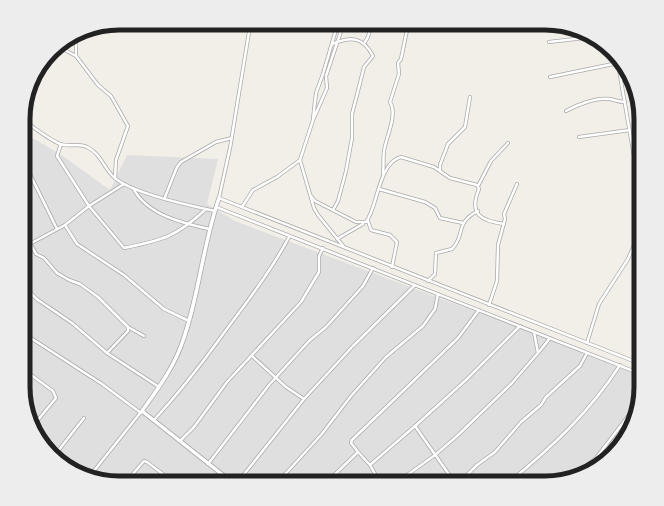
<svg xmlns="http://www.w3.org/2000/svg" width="664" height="506" viewBox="0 0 664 506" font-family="Mulish,sans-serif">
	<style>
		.residential { fill: #e0dfdf }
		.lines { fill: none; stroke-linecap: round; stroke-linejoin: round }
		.minor-casing { stroke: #a9a9a9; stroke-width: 4 }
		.tertiary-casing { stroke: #a9a9a9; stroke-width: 5 }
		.minor { stroke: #fff; stroke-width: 2.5 }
		.tertiary { stroke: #fff; stroke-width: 3.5 }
		.rim { fill: none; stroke: #222; stroke-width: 5 }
	</style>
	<rect width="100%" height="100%" fill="#f2efe9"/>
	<!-- residential -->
	<polygon class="residential" points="24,133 60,154 110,190 127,155 218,159 207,204 235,221 641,374 641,393 634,423 617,450 587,473 545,483 113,483 83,476 56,459 33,430 23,393"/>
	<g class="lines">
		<defs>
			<g id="minor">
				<polyline points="250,26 230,148 219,198 641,364"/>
				<polyline points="76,35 76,56 98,85 111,96 128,126 116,160 115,178"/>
				<polyline points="365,42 368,37 371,25"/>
				<polyline points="549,42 592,37"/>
				<path d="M332,44C352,36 363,37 373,56L364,67L359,87L352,114V138L346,171L338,201L333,210"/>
				<polyline points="57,46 76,56"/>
				<polyline points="617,58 635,162 641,185"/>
				<polyline points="620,73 627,71"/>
				<polyline points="550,77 618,63"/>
				<path d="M566,111C577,105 596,97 610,99C615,100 619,102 625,102"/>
				<polyline points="313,119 316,93 323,74 337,26"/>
				<path d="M24,121C35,128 48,139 60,144C68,147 79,143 87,147C102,154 104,170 116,179C134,193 191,206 215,211"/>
				<polyline points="579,137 630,130"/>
				<path d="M61,144L57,156L89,206L124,248C163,240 176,237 206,209"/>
				<polyline points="300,160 314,208 318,215 344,247"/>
				<polyline points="24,162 57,229"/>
				<polyline points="635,162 641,161"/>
				<polyline points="440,170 440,165 448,144 465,127 470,97"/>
				<path d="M383,173C384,166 383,158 384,151C386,137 398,115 390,102L399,74L398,63L401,59L408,25"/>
				<polyline points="478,186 491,161 508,143"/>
				<path d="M133,188C147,215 182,223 209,229"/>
				<polyline points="379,189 425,202 435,208 440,218 463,223"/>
				<path d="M311,196L315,201L356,222H366C378,207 378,163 401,157L434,167L450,178L477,185L479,189C468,215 482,221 504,224"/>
				<polyline points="165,197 177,167 181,162 216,142 232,138"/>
				<polyline points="216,207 641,374"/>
				<polyline points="242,207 253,190 277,177 300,160 313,120 327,88 326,76 343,25"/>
				<polyline points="368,221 371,230 390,235 397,242 392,267"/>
				<polyline points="65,225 77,244 124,275 164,309 189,321"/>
				<polyline points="24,232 36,254 44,258 57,273 69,280 80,284 98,297 128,327 128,331 107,353"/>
				<polyline points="337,239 363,224"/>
				<polyline points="24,247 65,225 89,206 124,184"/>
				<path d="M428,281L435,274L436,253L452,249C466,235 454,223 478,211"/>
				<polyline points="23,286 38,300 72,323 107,353 159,387"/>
				<polyline points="489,305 497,281 498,245 505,219 504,214 517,184"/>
				<polyline points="128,327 144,336"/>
				<polyline points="23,333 102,384 141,413"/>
				<polyline points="587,343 599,304 628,259 638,236 641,234"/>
				<polyline points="539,352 550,338"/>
				<polyline points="252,356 286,387 304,399"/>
				<polyline points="23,369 53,391 56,398 32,427"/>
				<path d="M154,420C178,394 200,366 221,337C245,304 270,273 289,237"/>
				<polyline points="415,426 466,380 520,326"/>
				<polyline points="180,441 194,427 227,382 301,302 319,272 319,256 323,248"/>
				<polyline points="50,451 70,468"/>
				<polyline points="358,452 370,465 415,426 455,483"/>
				<polyline points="54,456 84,418"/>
				<polyline points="208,464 269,385 309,341 326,327 363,286 373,268"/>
				<polyline points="370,465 380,483"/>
				<polyline points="89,477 141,412"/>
				<polyline points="572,477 596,458 639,402"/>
				<polyline points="125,483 144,461 147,462 168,478 168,483"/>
				<polyline points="237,483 304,399 353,346 415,285"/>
				<polyline points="277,483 321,435 351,396 386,357 423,326 435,309 438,294"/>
				<polyline points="326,483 358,452 351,443 352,440 458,338 479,310"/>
				<polyline points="396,483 435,455 456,437 512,383 538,353 534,332"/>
				<polyline points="459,483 477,465 495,452 521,422 541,405 546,397 580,366 587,353"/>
				<path d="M508,483C551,448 590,412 620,365"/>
			</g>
			<path id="tertiary" d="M219,198C202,247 199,298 181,346C172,370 157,390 142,411L233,483"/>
		</defs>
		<!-- minor casing -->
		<use href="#minor" class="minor-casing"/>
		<!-- tertiary casing -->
		<use href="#tertiary" class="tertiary-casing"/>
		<!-- minor -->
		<use href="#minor" class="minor"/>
		<!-- tertiary -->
		<use href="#tertiary" class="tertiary"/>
	</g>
	<!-- crop -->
	<path d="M0 0H664V506H0ZM119 30H545A89 89 0 0 1 634 119V387A89 89 0 0 1 545 476H119A89 89 0 0 1 30 387V119A89 89 0 0 1 119 30Z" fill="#ededed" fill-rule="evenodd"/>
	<path class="rim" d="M119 30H545A89 89 0 0 1 634 119V387A89 89 0 0 1 545 476H119A89 89 0 0 1 30 387V119A89 89 0 0 1 119 30Z"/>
</svg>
